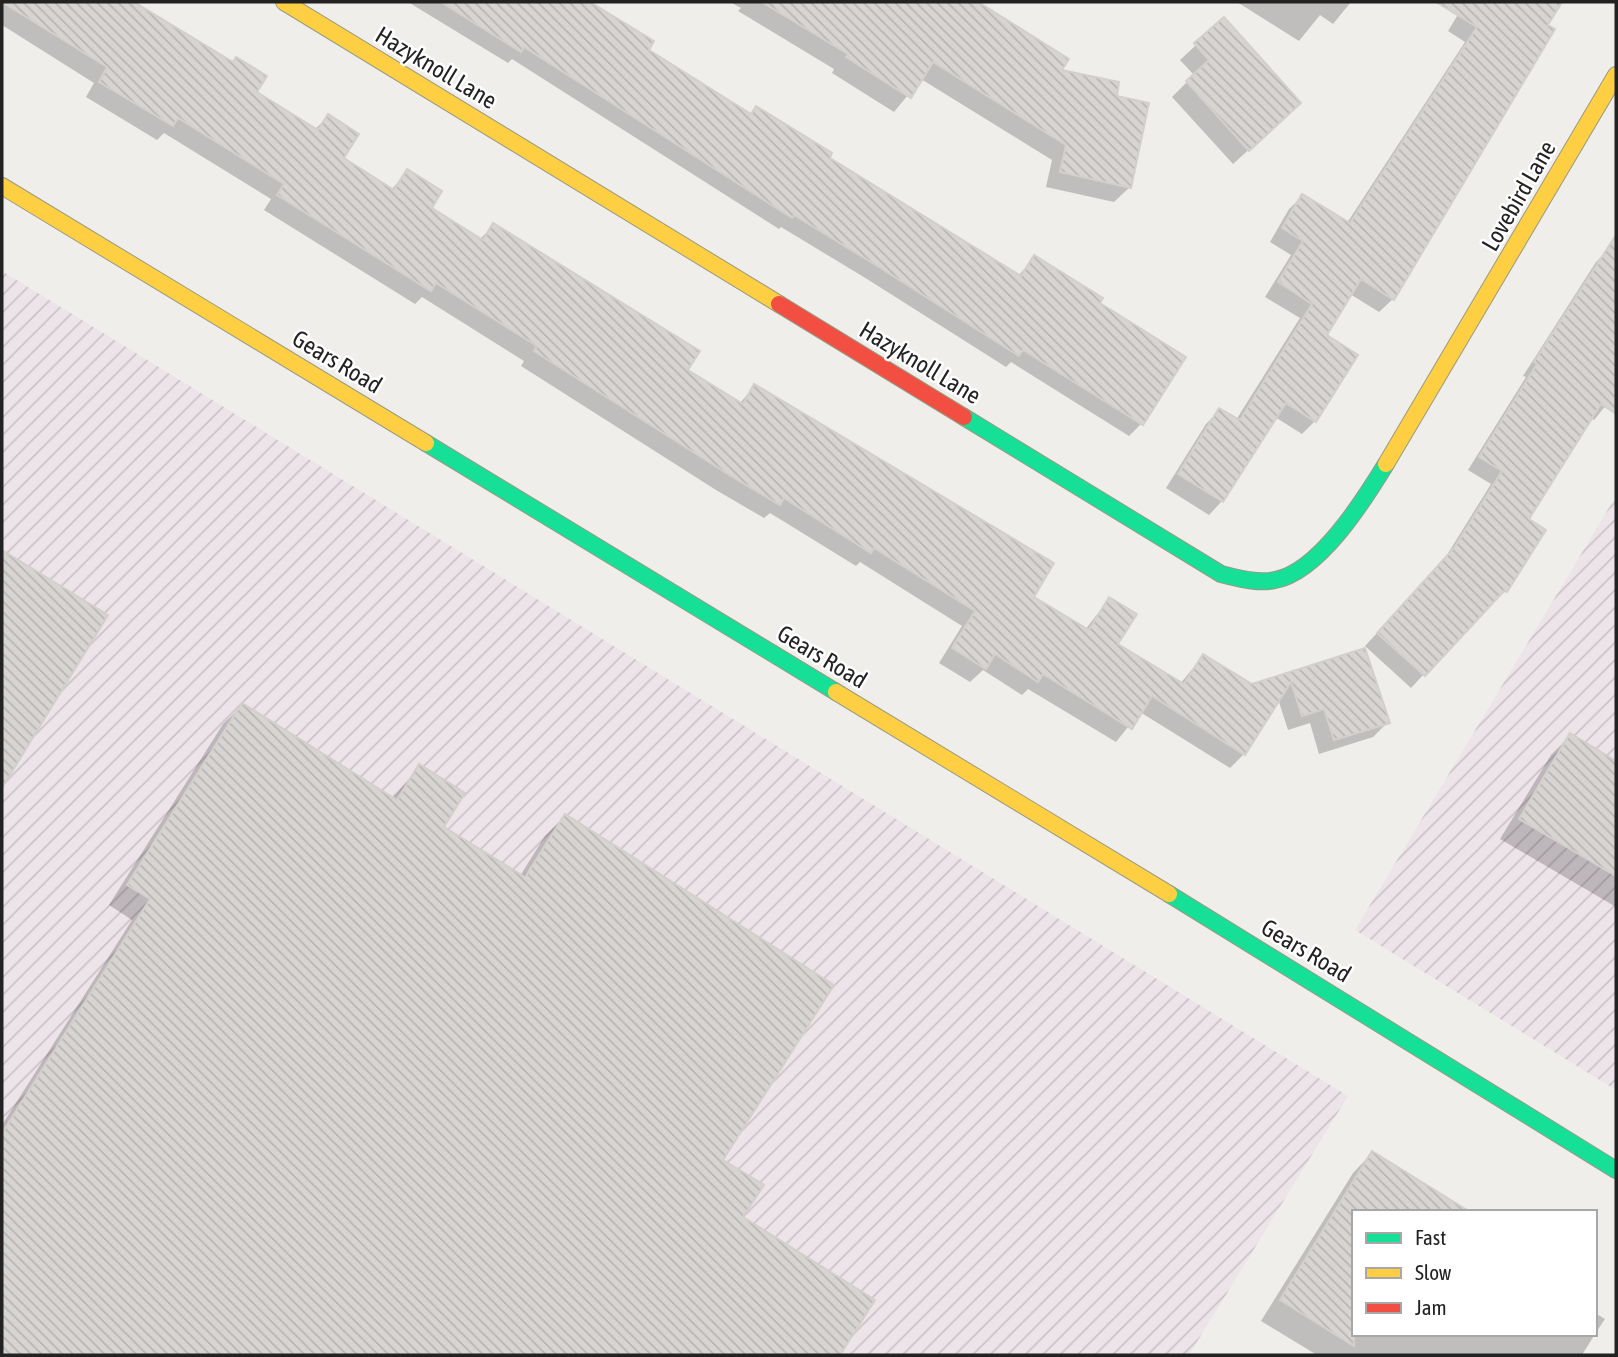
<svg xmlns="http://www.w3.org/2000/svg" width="1618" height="1357" viewBox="0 0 1618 1357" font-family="'Asap Condensed',sans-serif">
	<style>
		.industrial { fill: url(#industrial-furrows) }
		.shadow { fill: #0003 }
		.building { fill: url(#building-back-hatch); stroke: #d3d0cc; stroke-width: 2 }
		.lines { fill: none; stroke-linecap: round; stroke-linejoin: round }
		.fast-casing { stroke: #999a82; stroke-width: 18 }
		.slow-casing { stroke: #999a82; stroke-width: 18 }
		.jam-casing { stroke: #999a82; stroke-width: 18 }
		.fast { stroke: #16e098; stroke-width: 16 }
		.slow { stroke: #ffcf43; stroke-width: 16 }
		.jam { stroke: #f24e42; stroke-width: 16 }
		.labels { text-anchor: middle; stroke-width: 5; stroke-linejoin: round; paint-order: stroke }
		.street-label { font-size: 24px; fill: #222; stroke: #fff }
	</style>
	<defs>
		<pattern id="industrial-furrows" width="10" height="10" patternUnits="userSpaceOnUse" patternTransform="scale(1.75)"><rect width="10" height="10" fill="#ede4e9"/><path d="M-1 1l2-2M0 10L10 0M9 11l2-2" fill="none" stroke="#cbc3c8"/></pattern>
		<pattern id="building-back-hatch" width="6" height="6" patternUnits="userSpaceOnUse" patternTransform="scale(1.75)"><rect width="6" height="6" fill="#d7d4d2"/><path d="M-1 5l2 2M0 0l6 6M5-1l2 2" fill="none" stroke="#b8b6b4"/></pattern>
	</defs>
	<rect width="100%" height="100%" fill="#f0eeeb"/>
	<!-- industrial -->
	<g class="industrial">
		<polygon points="2,271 1348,1096 1189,1355 2,1355"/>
		<polygon points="1616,496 1616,1090 1355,930"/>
	</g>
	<!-- shadow -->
	<g class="shadow">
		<polygon points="2,2 128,2 232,64 254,93 314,130 328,117 341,159 391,190 407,172 429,209 479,240 494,225 686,371 739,404 755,386 1031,597 1085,630 1109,599 1116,644 1180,684 1203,656 1251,686 1364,650 1388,722 1373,737 1319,754 1310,723 1288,730 1278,699 1244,754 1230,768 1140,712 1116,742 1028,689 1022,695 983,670 970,682 939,663 962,626 860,562 856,566 770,513 764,518 716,490 521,366 524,361 422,297 415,304 264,210 271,199 164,133 157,140 86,97 94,83 2,25"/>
		<polygon points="408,2 587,2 651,42 646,50 750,115 757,108 827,158 1018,276 1034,258 1097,303 1183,357 1141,424 1129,436 1011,362 1006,367 867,279 781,227 779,229 512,59 508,63"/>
		<polygon points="730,2 975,2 1067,59 1060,71 1115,98 1130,187 1114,202 1046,187 1052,160 921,79 894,112 832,73 834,69 738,11 741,8"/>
		<polygon points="1237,2 1351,2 1333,24 1320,15 1299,41"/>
		<polygon points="1462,2 1560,2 1393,299 1379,312 1350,294 1325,336 1315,421 1302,434 1275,417 1222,501 1209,515 1166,488 1206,424 1220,410 1236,420 1300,318 1265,297 1291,255 1270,242 1289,209 1303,196 1347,223 1465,42 1448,31 1465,3"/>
		<polygon points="1223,20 1284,118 1233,164 1172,97 1194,75 1180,60"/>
		<polygon points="1609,249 1616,254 1616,393 1594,420 1590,418 1527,520 1505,591 1490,603 1411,688 1365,646 1442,563 1491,484 1468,470 1526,377 1523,376 1596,262"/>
		<polygon points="2,552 105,615 2,785"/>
		<polygon points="243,705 392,799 420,766 442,827 520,876 545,836 565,816 721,1160 741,1217 873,1301 838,1355 2,1355 2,1125 132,920 109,905 223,724"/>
		<polygon points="1570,736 1616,763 1616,907 1500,839 1551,755"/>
		<polygon points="1372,1153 1354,1212 1354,1334 1595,1334 1582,1355 1317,1355 1261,1321 1353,1173"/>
		<polygon points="1595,1313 1605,1319 1595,1334"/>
	</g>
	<!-- building -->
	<g class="building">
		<polygon points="2,2 134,2 233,62 236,57 267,76 257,92 318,130 328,114 359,134 344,158 394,190 407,169 442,191 432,208 483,240 493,223 700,351 688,370 743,404 754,384 1054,563 1034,597 1089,630 1109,597 1137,614 1118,644 1184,684 1203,654 1252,684 1365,648 1390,723 1334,740 1324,709 1302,716 1291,682 1245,755 1152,696 1132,729 1043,674 1038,682 995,654 986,669 952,648 975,611 874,548 871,553 784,498 780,505 731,476 534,351 537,346 436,283 431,291 277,195 284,184 178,118 173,126 99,82 107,67"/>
		<polygon points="441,2 590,2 654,41 649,50 751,114 756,106 832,153 830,158 1021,276 1034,255 1103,298 1100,303 1186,357 1143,425 1023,350 1019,356 879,267 794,215 792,218 524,47 521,52"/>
		<polygon points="762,2 978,2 1069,59 1062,70 1119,82 1117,96 1149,103 1131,188 1060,172 1066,145 933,62 911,98 846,57 848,54"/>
		<polygon points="1436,2 1562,2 1548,25 1555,29 1394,300 1361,279 1327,335 1358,355 1316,422 1286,403 1223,502 1178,474 1219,408 1240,420 1312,304 1278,282 1303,241 1282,228 1302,194 1350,223 1477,27"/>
		<polygon points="1224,17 1301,103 1249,151 1186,81 1209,60 1194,43"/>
		<polygon points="1616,235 1616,414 1601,404 1529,519 1546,530 1507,592 1504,591 1425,676 1377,633 1454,548 1502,471 1479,457 1537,364 1534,362"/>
		<polygon points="2,550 108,615 2,788"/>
		<polygon points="242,703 397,800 419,764 465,793 444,827 525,877 565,814 834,985 723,1160 764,1185 743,1217 875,1300 840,1355 2,1355 2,1133 150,899 127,885"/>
		<polygon points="1570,733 1616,761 1616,876 1519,819"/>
		<polygon points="1372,1151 1470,1212 1354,1212 1354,1346 1280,1300"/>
	</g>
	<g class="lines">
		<defs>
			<g id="fast">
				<path d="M964,417L1221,574C1238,578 1257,584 1275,580C1319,572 1364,500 1386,464"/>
				<polyline points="426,443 836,692"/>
				<polyline points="1169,894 1616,1170"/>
			</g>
			<g id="slow">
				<polyline points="284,2 779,304"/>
				<polyline points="2,186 426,443"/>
				<polyline points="1386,464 1616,75"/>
				<polyline points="836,692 1169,894"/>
			</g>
			<polyline id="jam" points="779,304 964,417"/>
		</defs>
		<!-- fast casing -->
		<use href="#fast" class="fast-casing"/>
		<!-- slow casing -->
		<use href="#slow" class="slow-casing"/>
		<!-- jam casing -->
		<use href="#jam" class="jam-casing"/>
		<!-- fast -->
		<use href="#fast" class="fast"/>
		<!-- slow -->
		<use href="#slow" class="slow"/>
		<!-- jam -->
		<use href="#jam" class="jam"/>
	</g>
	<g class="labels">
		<!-- street labels -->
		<g class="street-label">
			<text transform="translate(436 68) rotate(31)" y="8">Hazyknoll Lane</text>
			<text transform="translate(1519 196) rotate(-60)" y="8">Lovebird Lane</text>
			<text transform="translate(337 362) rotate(31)" y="8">Gears Road</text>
			<text transform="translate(920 363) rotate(31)" y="8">Hazyknoll Lane</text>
			<text transform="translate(822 657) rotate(31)" y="8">Gears Road</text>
			<text transform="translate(1306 951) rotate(31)" y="8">Gears Road</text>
		</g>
	</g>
	<!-- border -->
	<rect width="1618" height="1357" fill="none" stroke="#222222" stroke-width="7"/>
	<!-- legend -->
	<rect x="1352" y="1210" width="245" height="126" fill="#ffffff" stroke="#a7a7a7" stroke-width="2"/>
	<rect x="1366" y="1233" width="35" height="10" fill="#16e098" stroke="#a7a7a7" stroke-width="2"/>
	<text x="1415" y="1245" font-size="21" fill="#222222">Fast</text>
	<rect x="1366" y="1268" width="35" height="10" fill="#ffcf43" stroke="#a7a7a7" stroke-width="2"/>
	<text x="1415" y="1280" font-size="21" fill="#222222">Slow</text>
	<rect x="1366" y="1303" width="35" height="10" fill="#f24e42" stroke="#a7a7a7" stroke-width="2"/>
	<text x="1415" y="1315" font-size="21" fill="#222222">Jam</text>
</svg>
